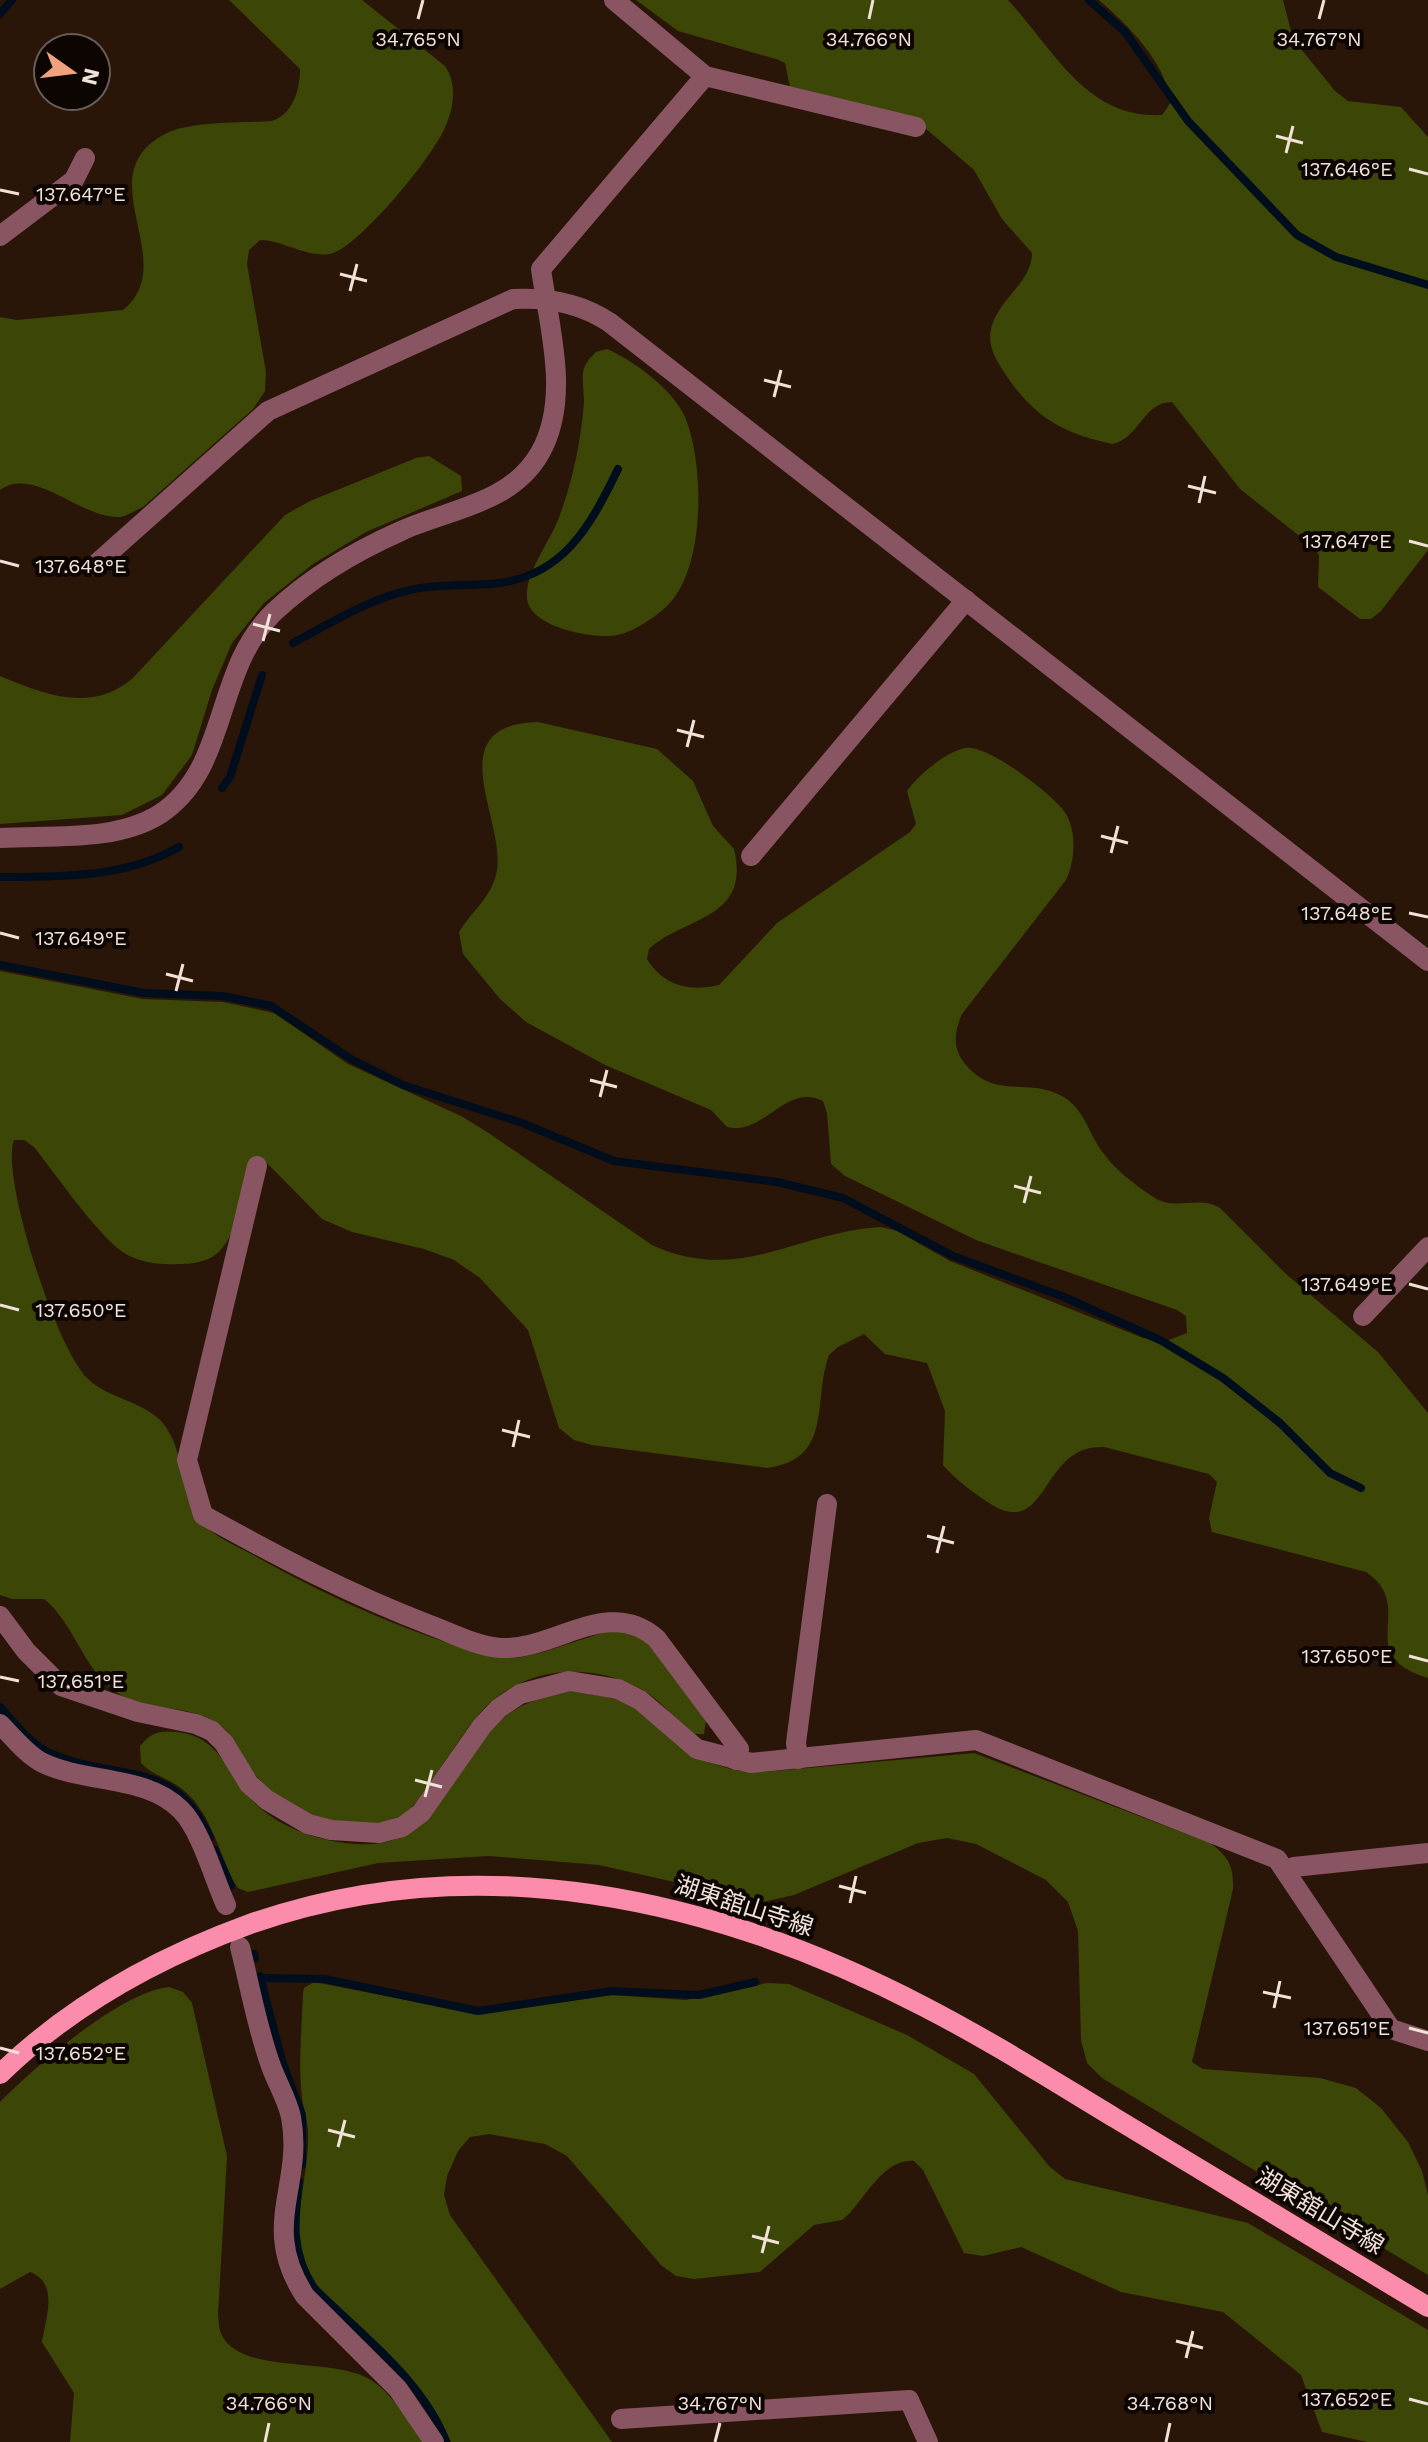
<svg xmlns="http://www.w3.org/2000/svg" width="1428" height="2442" viewBox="0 0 1428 2442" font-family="'Work Sans','Noto Sans JP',sans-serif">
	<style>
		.forest { fill: #3c4607 }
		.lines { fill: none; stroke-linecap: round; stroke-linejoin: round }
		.stream { stroke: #000d1c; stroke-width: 8 }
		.minor { stroke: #8a5563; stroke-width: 20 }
		.major { stroke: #fb8cab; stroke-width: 20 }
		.ticks { fill: none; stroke: #f0e2d8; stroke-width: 3 }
		.labels { text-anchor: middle; stroke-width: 8; stroke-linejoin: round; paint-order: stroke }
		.street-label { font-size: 24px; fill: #f0e2d8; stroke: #0c0502 }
		.ticks-label { font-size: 20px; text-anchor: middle; fill: #f0e2d8; stroke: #0c0502; stroke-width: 8; stroke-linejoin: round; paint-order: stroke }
	</style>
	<rect width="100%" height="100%" fill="#2a1608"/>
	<!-- forest -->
	<g class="forest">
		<path d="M229,0H362L445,66C457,84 454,106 446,125C435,155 361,244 333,253C311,260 283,240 260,240L249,250L247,264L266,372L265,391L253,409L143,507C136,510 127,516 120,517C81,519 34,465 0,490V317L17,320L123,310C183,262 84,174 167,133C191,121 244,123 272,121C293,114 300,90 300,69Z"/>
		<path d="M636,0H1008C1053,48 1086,119 1162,115L1171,102C1165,62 1129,26 1099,0H1283L1293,39L1335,91L1348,101L1401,107L1428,137V550L1381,611L1371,619H1360L1318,587L1319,555L1312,546L1240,489L1172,402C1143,402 1139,439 1112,444C1060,433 1032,415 1004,372C993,355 985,340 994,320C1004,296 1032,280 1032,253L1002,219L974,170L917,121L790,87L785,63L779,60L678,31Z"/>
		<path d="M607,349C633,360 672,389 684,415C705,461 706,569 667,606C653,619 628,636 609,636C586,637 529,626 527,598C525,573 549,543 558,520C572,484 581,442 584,402C584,392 582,382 583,372C585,363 590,358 596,352Z"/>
		<path d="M429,456L461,476L462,491L366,532L313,564L264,603L232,643L212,690L192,755L162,795L122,815L0,824V676C46,695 90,713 132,679L285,515L310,501L416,458Z"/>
		<path d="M538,722L657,749L693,781L713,826L734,849C751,920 685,916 649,949L647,959C664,986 689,992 719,985L777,923L910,832L916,824L907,791C918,775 947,751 966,748C987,744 1056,796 1066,814C1077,833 1075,861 1066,880L962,1014C954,1032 952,1049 966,1065C996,1100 1028,1077 1062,1096C1086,1110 1088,1134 1104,1154C1116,1171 1138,1187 1155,1198C1176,1211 1198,1195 1220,1208L1286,1274L1378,1352L1428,1413V1678C1350,1654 1419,1608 1366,1572L1212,1532L1209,1518L1217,1482L1209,1474L1104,1447C1038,1444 1050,1545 986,1501C970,1490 956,1480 943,1465L945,1411L927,1363L885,1354L864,1334L838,1347L829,1355C812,1402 834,1459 767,1468L592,1445L574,1440L559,1428L528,1330L480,1278L454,1260L424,1249L352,1232L322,1219L262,1158L251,1160C244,1187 240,1225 223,1247C213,1261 195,1264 179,1264C160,1265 142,1263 126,1254C99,1238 55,1173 34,1147L24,1140H14C0,1175 56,1349 88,1379C109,1399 143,1401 162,1422C189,1453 176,1504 211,1531C227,1543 247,1551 264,1561C336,1601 414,1635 494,1657L518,1658L540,1653L608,1631L637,1635L649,1645L706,1721L704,1734H692C675,1721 662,1701 643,1690C595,1664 538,1665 494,1699C474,1716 460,1740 445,1761C432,1780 420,1805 399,1817C382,1826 353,1824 333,1821C298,1815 264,1791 245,1761C236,1747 232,1732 217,1723C187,1703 143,1713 113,1690C83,1667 73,1622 44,1599H12L0,1595V971L143,999L223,1002L274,1013L348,1064L463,1117L490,1134L652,1245C739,1285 796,1232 881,1227L897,1231L950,1261L1143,1338L1169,1340L1187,1333L1186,1316L1177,1310L976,1240L845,1176L831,1164L827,1113L823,1101C786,1082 764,1136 727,1127L711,1110L605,1065L526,1022L500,999L463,954L459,932C472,911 493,896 497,870C505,818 438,725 538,722Z"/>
		<path d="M569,1691L614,1698L635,1708L693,1758L734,1770L763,1772L974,1753L1210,1843C1228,1856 1234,1866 1233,1889L1192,2062L1203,2069L1320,2078L1356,2088L1381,2108L1408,2142L1422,2171L1428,2195V2275L1102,2078L1087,2063L1081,2040L1078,1931L1068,1902L1046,1880L976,1844L947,1838L918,1843L794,1895L763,1902L599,1865L488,1856L378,1863L248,1892L238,1888L232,1879C218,1848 208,1806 178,1786C165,1777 152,1775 141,1763L140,1746C151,1733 159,1730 176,1732C223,1736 226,1777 258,1806C276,1823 304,1835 328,1840C447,1866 438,1768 507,1715C525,1701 547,1697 569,1691Z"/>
		<path d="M314,1982L478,2014L612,1995L686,2000L767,1983L789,1984L907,2035L974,2074L1049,2166L1065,2179L1248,2223L1428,2330V2442H1367L1322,2432L1301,2375L1223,2312L1121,2292L1021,2247L983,2256L964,2253L923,2170L914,2161C886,2158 867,2194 850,2213L842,2220L814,2225L760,2272L694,2279L676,2276L661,2265L567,2156L545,2144L489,2134L470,2137L458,2151L447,2176L444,2195L450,2215L612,2442H451C425,2376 360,2339 317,2286C281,2241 310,2184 308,2133C308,2120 303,2109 302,2097C298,2063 302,2027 303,1993L304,1988Z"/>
		<path d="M169,1987L183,1992L192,2003L227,2156L218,2315C219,2323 219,2333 224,2339C248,2374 334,2357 371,2380C394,2395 407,2420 422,2442H70L74,2393L42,2342C45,2320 60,2283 30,2272L0,2289V2102C36,2066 120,1992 169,1987Z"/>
	</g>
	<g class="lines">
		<!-- stream -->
		<g class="stream">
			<polyline points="1089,0 1125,32 1188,121 1297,235 1336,257 1428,285"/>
			<polyline points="0,14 12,0"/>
			<path d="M293,643C331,623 369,599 410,590C436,584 464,586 490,584C562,579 590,527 618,469"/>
			<polyline points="222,788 230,777 262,675"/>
			<path d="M0,877C61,877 125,878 179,847"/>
			<polyline points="0,965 144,993 223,996 271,1006 351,1059 403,1085 522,1123 614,1161 777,1182 843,1198 953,1256 1064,1297 1162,1341 1223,1378 1280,1423 1330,1473 1361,1488"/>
			<path d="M0,1707C15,1723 30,1744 50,1753C117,1783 174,1756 210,1838"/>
			<polyline points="215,1850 231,1886"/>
			<polyline points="254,1954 255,1958"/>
			<polyline points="260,1976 282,2061 302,2115 302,2165"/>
			<polyline points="260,1978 325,1979 478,2011 611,1991 699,1995 755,1982"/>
			<path d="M299,2182C294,2222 291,2253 314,2288C360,2334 423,2380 446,2442"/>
		</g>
		<!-- minor -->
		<g class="minor">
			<polyline points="614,0 705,76 916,127"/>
			<polyline points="0,236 74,180 85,158"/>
			<path d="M94,566L268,411L513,299C548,297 580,303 609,322L1428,961"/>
			<path d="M0,838C51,835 116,842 160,814C230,768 213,670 274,612C310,578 356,551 401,531C449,509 511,504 540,453C571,398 549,327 541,269L705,76"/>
			<polyline points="751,856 966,600"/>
			<path d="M257,1166L187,1460L203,1515C281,1558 347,1593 430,1625C452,1633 476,1646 500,1648C555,1651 607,1596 656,1638L739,1749L736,1760"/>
			<polyline points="1363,1316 1428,1247"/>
			<polyline points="0,1616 26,1651 61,1686 138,1712 196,1724 212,1731 224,1743 249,1784 267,1800 308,1824 331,1830 379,1833 402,1827 421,1813 482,1726 499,1708 520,1694 569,1681 618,1689 640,1700 697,1749 751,1763 976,1740 1277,1859 1391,2029 1428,2041"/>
			<path d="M0,1724C13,1737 25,1753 41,1762C84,1784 146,1774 181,1810C201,1830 214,1879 226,1905"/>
			<polyline points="798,1759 796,1743 827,1504"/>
			<polyline points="1286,1872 1294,1867 1428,1853"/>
			<path d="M240,1947C250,1986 257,2028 271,2066C277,2083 287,2099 291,2117C304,2186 259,2226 305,2296L398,2389L434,2442"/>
			<polyline points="621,2419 909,2400 928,2442"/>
		</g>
		<!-- major -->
		<path class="major" d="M0,2074C70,2006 159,1957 250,1924C477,1844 715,1898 923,2006C989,2040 1052,2080 1115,2118C1219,2181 1324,2244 1428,2307"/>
	</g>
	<!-- ticks -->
	<path class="ticks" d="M418,19L423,0M869,19L873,0M1319,19L1324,0M1276,136L1303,143M1286,153L1293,126M1409,169L1428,174M0,190L19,194M340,274L367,281M350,291L357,264M764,380L791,387M774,397L781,370M1188,486L1216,493M1199,503L1205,476M1409,541L1428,546M0,561L19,566M253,624L280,631M263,641L270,614M677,730L704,737M687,747L694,720M1101,836L1128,843M1111,853L1118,826M1409,913L1428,917M0,933L19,938M166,974L193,981M176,991L183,964M590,1080L617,1087M600,1097L607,1070M1014,1186L1041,1193M1024,1203L1031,1176M1409,1284L1428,1289M0,1305L19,1310M502,1430L530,1437M513,1447L519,1420M927,1536L954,1543M937,1553L944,1526M1409,1656L1428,1661M0,1677L19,1681M415,1780L442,1787M425,1797L432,1770M839,1886L866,1893M850,1903L856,1876M1263,1992L1291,1998M1274,2008L1280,1981M1409,2028L1428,2033M0,2048L19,2053M328,2130L355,2137M338,2147L345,2120M752,2236L779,2243M762,2253L769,2226M1176,2341L1203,2348M1186,2358L1193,2331M1409,2399L1428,2404M265,2442L269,2423M715,2442L720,2423M1166,2442L1170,2423"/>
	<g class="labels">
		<!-- street labels -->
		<g class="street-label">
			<text transform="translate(744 1906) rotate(18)" y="8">湖東舘山寺線</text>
			<text transform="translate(1320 2211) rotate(31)" y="8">湖東舘山寺線</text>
		</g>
	</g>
	<g class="ticks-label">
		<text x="418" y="46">34.765°N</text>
		<text x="869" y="46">34.766°N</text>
		<text x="1319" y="46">34.767°N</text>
		<text x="1347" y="176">137.646°E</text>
		<text x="81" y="201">137.647°E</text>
		<text x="1347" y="548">137.647°E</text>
		<text x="81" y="573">137.648°E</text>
		<text x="1347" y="920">137.648°E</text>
		<text x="81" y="945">137.649°E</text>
		<text x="1347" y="1291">137.649°E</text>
		<text x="81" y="1317">137.650°E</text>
		<text x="1347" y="1663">137.650°E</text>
		<text x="81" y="1688">137.651°E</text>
		<text x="1347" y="2035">137.651°E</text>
		<text x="81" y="2060">137.652°E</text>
		<text x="1347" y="2406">137.652°E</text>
		<text x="269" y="2410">34.766°N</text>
		<text x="720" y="2410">34.767°N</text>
		<text x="1170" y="2410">34.768°N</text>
	</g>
	<!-- north arrow -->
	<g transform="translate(72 72) rotate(104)"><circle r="38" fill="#0c0502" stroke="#675d58" stroke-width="2"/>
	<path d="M0-6L14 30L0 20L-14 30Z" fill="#f1a17d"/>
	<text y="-12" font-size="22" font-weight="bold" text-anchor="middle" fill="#f0e2d8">N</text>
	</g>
</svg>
